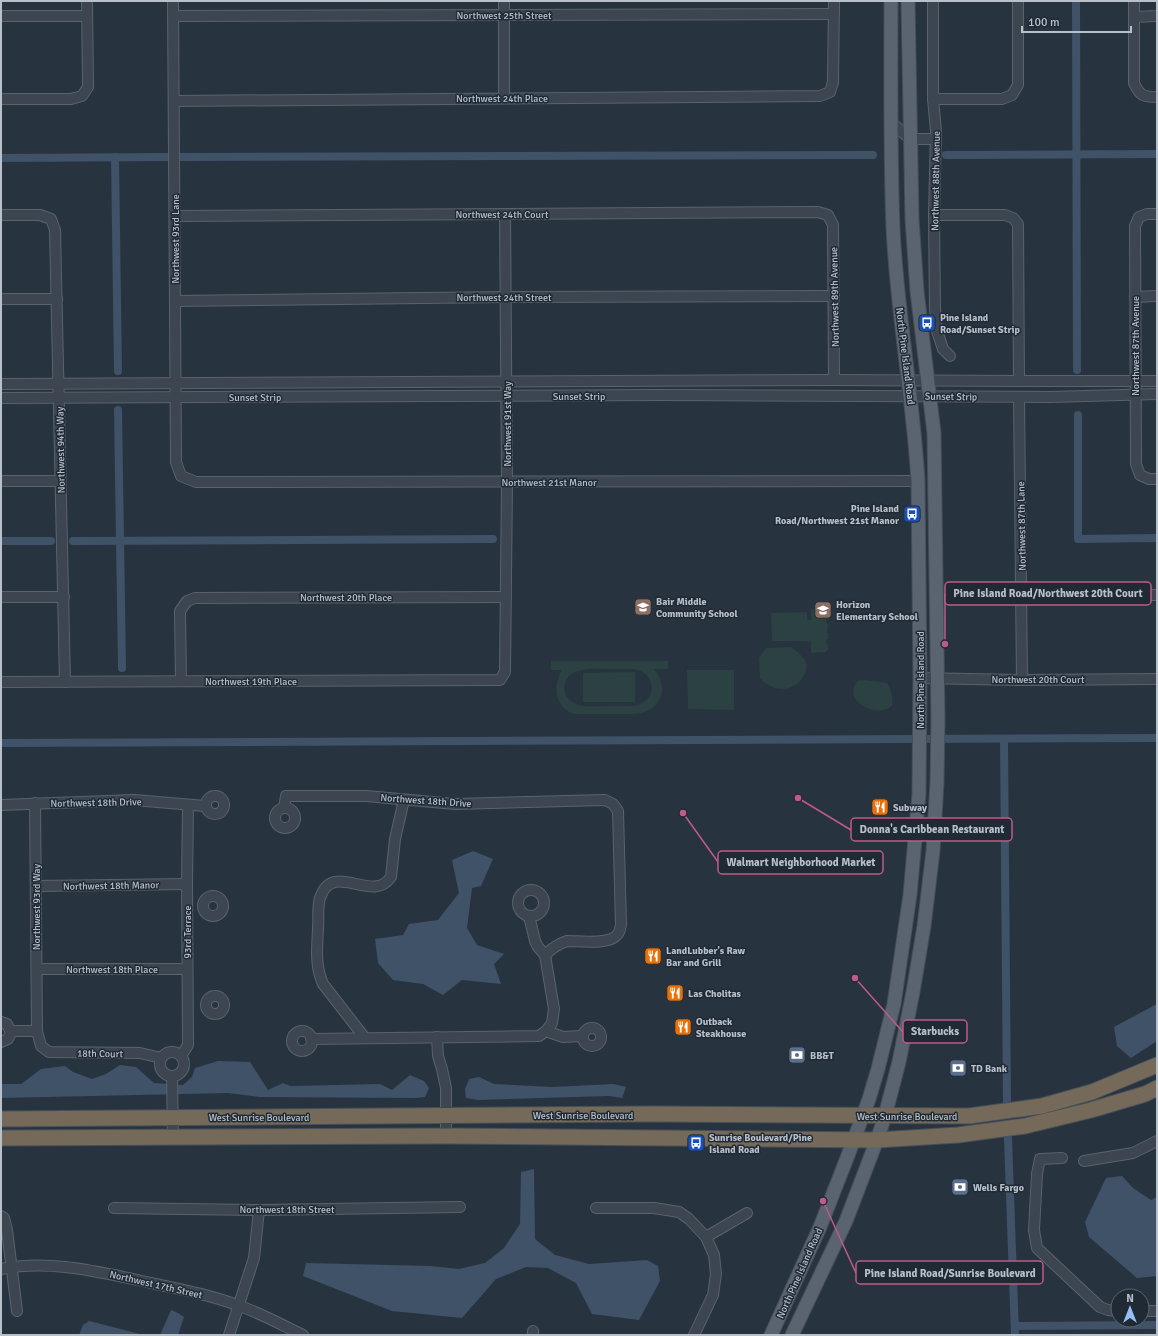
<svg xmlns="http://www.w3.org/2000/svg" width="1158" height="1336" viewBox="0 0 1158 1336" font-family="Signika,sans-serif">
	<style>
		.green { fill: #2b4142; fill-rule: evenodd }
		.water { fill: #3f5268 }
		.lines { fill: none; stroke-linecap: round; stroke-linejoin: round }
		.canal { stroke: #3f5268; stroke-width: 8 }
		.minor-casing { stroke: #59636d; stroke-width: 12 }
		.major-casing { stroke: #454e59; stroke-width: 15 }
		.highway-casing { stroke: #46505a; stroke-width: 17 }
		.minor { stroke: #3c4550; stroke-width: 10 }
		.major { stroke: #5a6470; stroke-width: 13 }
		.highway { stroke: #756959; stroke-width: 15 }
		.labels { text-anchor: middle; stroke-width: 3; stroke-linejoin: round; paint-order: stroke }
		.street-label { font-size: 10px; fill: #b8c0ca; stroke: #202a35 }
		.poi-label { font-size: 10px; font-weight: bold; fill: #b8c0ca; stroke: #202a35; text-anchor: start }
		.leader { fill: none; stroke: #be5b87; stroke-width: 1.5 }
		.callout-dot { fill: #be5b87; stroke: #202a35; stroke-width: 1.5 }
		.callout { fill: #202a35; stroke: #be5b87; stroke-width: 1.5 }
		.callout-label { font-size: 11px; text-anchor: middle; font-weight: bold; fill: #b8c0ca }
	</style>
	<rect width="100%" height="100%" fill="#283340"/>
	<!-- green -->
	<g class="green">
		<polygon points="811,609 824,610 828,613 828,619 826,619 827,624 828,624 827,633 828,633 828,639 826,640 826,644 828,644 828,650 826,651 826,652 811,653 811,642 807,641 772,641 771,613 807,612 807,620 811,620"/>
		<path d="M791,647C796,651 804,656 806,663C807,667 806,672 804,675C794,694 772,692 760,678L759,658L766,648Z"/>
		<path d="M551,661H668V669H654C671,689 660,712 635,714H574C554,707 553,685 562,670H551ZM618,669C630,669 644,667 650,680C652,684 653,690 650,695C643,710 622,705 608,706C597,706 582,708 572,702C566,698 563,690 565,683C571,664 602,670 618,669Z"/>
		<polygon points="687,670 734,670 734,710 688,709"/>
		<polygon points="635,672 635,702 583,702 583,673"/>
		<path d="M864,680L887,683C892,691 893,698 892,706C873,720 841,698 858,681Z"/>
	</g>
	<!-- water -->
	<g class="water">
		<polygon points="473,851 493,859 481,886 472,888 467,928 477,945 504,954 494,964 501,984 462,980 443,995 423,984 393,980 378,963 375,939 403,935 409,924 438,920 459,893 452,860"/>
		<polygon points="1155,1005 1157,1005 1157,1041 1131,1058 1117,1046 1114,1027"/>
		<polygon points="218,1061 250,1062 268,1090 283,1083 290,1086 380,1084 392,1090 410,1075 424,1081 429,1088 425,1097 416,1098 260,1097 228,1093 1,1098 1,1084 21,1084 41,1069 65,1066 73,1072 92,1079 106,1074 120,1065 136,1067 154,1083 183,1085 192,1077 195,1068"/>
		<polygon points="479,1077 494,1084 552,1087 613,1084 626,1087 622,1098 609,1096 478,1100 466,1098 465,1089 469,1079"/>
		<polygon points="534,1169 535,1239 555,1255 589,1264 647,1260 658,1266 660,1281 639,1320 592,1314 576,1283 548,1268 526,1267 496,1279 462,1318 392,1311 303,1276 306,1263 430,1266 459,1269 485,1263 504,1248 520,1224 521,1172"/>
		<polygon points="1122,1176 1133,1188 1151,1200 1157,1197 1157,1276 1137,1278 1089,1237 1085,1222 1106,1178"/>
		<polygon points="171,1310 178,1313 184,1317 178,1335 160,1335"/>
		<polygon points="89,1321 144,1335 79,1335 83,1325"/>
	</g>
	<g class="lines">
		<!-- canal -->
		<g class="canal">
			<polyline points="1076,1 1077,370"/>
			<polyline points="946,155 1157,154"/>
			<polyline points="115,157 118,371"/>
			<polyline points="180,157 873,155"/>
			<polyline points="1,158 168,157"/>
			<polyline points="118,410 122,668"/>
			<polyline points="1078,415 1078,539 1157,538"/>
			<polyline points="1,541 51,541"/>
			<polyline points="73,541 493,539"/>
			<polyline points="1004,739 1007,1104"/>
			<polyline points="1,743 1157,738"/>
			<polyline points="1008,1138 1015,1335"/>
			<polyline points="1015,1326 1157,1325"/>
		</g>
		<defs>
			<g id="minor">
				<polyline points="173,1 176,462 181,476 196,482 918,481"/>
				<polyline points="504,1 504,98"/>
				<polyline points="933,1 933,99 936,131 934,215 935,309 937,331 943,349 950,356"/>
				<path d="M1134,1V83C1140,96 1143,97 1157,97"/>
				<polyline points="1,16 86,16"/>
				<polyline points="174,16 834,14"/>
				<polyline points="1134,17 1157,16"/>
				<polyline points="1,99 71,99 82,96 88,87 87,1"/>
				<polyline points="933,99 1002,99 1012,95 1018,85 1018,1"/>
				<polyline points="174,101 820,96 830,92 833,82 834,1"/>
				<polyline points="891,122 910,139 936,139"/>
				<polyline points="1157,214 1147,214 1139,217 1135,226 1136,464 1140,475 1149,479 1157,479"/>
				<polyline points="1,215 40,215 51,219 55,230 65,682"/>
				<polyline points="934,215 1005,215 1013,218 1018,224 1019,381"/>
				<polyline points="175,216 818,212 828,215 833,225 834,380"/>
				<polyline points="1135,297 1157,296"/>
				<polyline points="1,299 57,299"/>
				<polyline points="175,301 506,297 834,296"/>
				<polyline points="1,384 834,380 1019,381 1157,381"/>
				<polyline points="1019,397 1022,680"/>
				<polyline points="1,398 661,395 1050,397 1157,394"/>
				<polyline points="1,481 60,481"/>
				<polyline points="1022,596 1157,595"/>
				<polyline points="1,597 64,597"/>
				<polyline points="920,678 1022,680 1157,679"/>
				<polyline points="181,681 180,611 187,601 195,598 506,597"/>
				<polyline points="1,682 500,680 505,672 507,482 505,214"/>
				<circle cx="215" cy="805" r="9"/>
				<polyline points="35,803 37,1031 41,1046 49,1052 140,1053 161,1058"/>
				<polyline points="1,805 134,800 205,806"/>
				<circle cx="285" cy="818" r="10"/>
				<path d="M284,808L286,796H366L455,804L605,800L613,804L618,811L621,925C620,929 620,932 617,935C609,945 580,941 567,941C558,944 552,948 545,955"/>
				<polyline points="36,886 187,884"/>
				<circle cx="531" cy="903" r="13"/>
				<circle cx="213" cy="906" r="10"/>
				<polyline points="529,916 535,941 538,947 545,955 554,1009 552,1023 546,1031"/>
				<polyline points="37,969 187,969"/>
				<circle cx="215" cy="1005" r="9"/>
				<polyline points="1,1022 7,1024 11,1033 8,1039 1,1042"/>
				<circle cx="592" cy="1037" r="9"/>
				<polyline points="11,1031 37,1031"/>
				<circle cx="302" cy="1041" r="10"/>
				<polyline points="437,1037 438,1056 442,1069 446,1088 446,1136"/>
				<path d="M365,1038L323,984C315,966 317,948 318,929C319,919 317,907 320,898C333,859 372,905 391,877L395,839L404,800"/>
				<polyline points="311,1039 539,1036 546,1031 563,1037 583,1036"/>
				<circle cx="172" cy="1064" r="12"/>
				<polyline points="181,1056 188,1045 187,884 188,805"/>
				<polyline points="172,1076 173,1138"/>
				<polyline points="1062,1158 1040,1159 1037,1174 1034,1230 1037,1248 1100,1307 1108,1310 1118,1311"/>
				<polyline points="1084,1161 1133,1153 1157,1141"/>
				<polyline points="114,1208 259,1210 460,1207"/>
				<polyline points="596,1208 654,1208 679,1212 689,1219 706,1237 714,1255 716,1274 713,1295 694,1335"/>
				<polyline points="1,1216 4,1218 7,1230 17,1311"/>
				<polyline points="706,1237 747,1213"/>
				<path d="M1,1269C45,1260 90,1270 133,1279C169,1287 205,1293 240,1306C262,1314 282,1325 303,1335"/>
				<polyline points="1142,1311 1157,1311"/>
				<polyline points="533,1331 533,1335"/>
				<polyline points="229,1335 254,1258 259,1210"/>
			</g>
			<g id="major">
				<path d="M771,1335L820,1227L847,1158L869,1099L878,1069L894,1004L910,895L919,794L920,678L918,481C913,396 897,313 893,228C890,152 891,77 891,1"/>
				<polyline points="792,1335 846,1221 877,1140 885,1116 899,1062 913,992 924,926 933,851 937,782 938,719 934,433 917,291 912,219 908,1"/>
			</g>
			<g id="highway">
				<polyline points="1,1119 650,1114 969,1116 1042,1106 1092,1092 1157,1065"/>
				<polyline points="1,1138 446,1136 877,1140 958,1135 1025,1126 1091,1110 1145,1094 1157,1088"/>
			</g>
		</defs>
		<!-- minor casing -->
		<use href="#minor" class="minor-casing"/>
		<!-- major casing -->
		<use href="#major" class="major-casing"/>
		<!-- highway casing -->
		<use href="#highway" class="highway-casing"/>
		<!-- minor -->
		<use href="#minor" class="minor"/>
		<!-- major -->
		<use href="#major" class="major"/>
		<!-- highway -->
		<use href="#highway" class="highway"/>
	</g>
	<!-- icons -->
	<defs>
		<symbol id="bus-square" viewBox="-11 -11 22 22"><rect x="-9" y="-9" width="18" height="18" rx="4" fill="#1a4fb4" stroke="#202a35"/><path d="M-5-6H5V4H4V6H2V4H-2V6H-4V4H-5ZM-3.5-4V0h7V-4ZM-3.5 1.2v1.5H-2V1.2ZM2 1.2v1.5H3.5V1.2Z" fill="#fff"/></symbol>
		<symbol id="school-square" viewBox="-11 -11 22 22"><rect x="-9" y="-9" width="18" height="18" rx="4" fill="#8d6e63" stroke="#202a35"/><path d="M0-5L7-2L0 1L-7-2ZM-4 1L0 2.5L4 1V4Q0 6-4 4Z" fill="#fff"/></symbol>
		<symbol id="restaurant-square" viewBox="-11 -11 22 22"><rect x="-9" y="-9" width="18" height="18" rx="4" fill="#e8710a" stroke="#202a35"/><path d="M-5-6h1v4h1v-4h1v4h1v-4h1v5L-1.5 .5V6h-2V.5L-5-1ZM5-6V6H3V1.5H1.5Q1.5-4 5-6Z" fill="#fff"/></symbol>
		<symbol id="bank-square" viewBox="-11 -11 22 22"><rect x="-9" y="-9" width="18" height="18" rx="4" fill="#5c6f8a" stroke="#202a35"/><path d="M-6-4H6V4H-6ZM0-2.3a2.3 2.3 0 1 0 0 4.6a2.3 2.3 0 1 0 0-4.6Z" fill="#fff"/></symbol>
	</defs>
	<g fill-rule="evenodd">
		<use href="#bus-square" x="917" y="313" width="20" height="20"/>
		<use href="#bus-square" x="902" y="504" width="20" height="20"/>
		<use href="#school-square" x="633" y="597" width="20" height="20"/>
		<use href="#school-square" x="813" y="600" width="20" height="20"/>
		<use href="#restaurant-square" x="870" y="797" width="20" height="20"/>
		<use href="#restaurant-square" x="643" y="946" width="20" height="20"/>
		<use href="#restaurant-square" x="665" y="983" width="20" height="20"/>
		<use href="#restaurant-square" x="673" y="1017" width="20" height="20"/>
		<use href="#bank-square" x="787" y="1045" width="20" height="20"/>
		<use href="#bank-square" x="948" y="1058" width="20" height="20"/>
		<use href="#bus-square" x="686" y="1133" width="20" height="20"/>
		<use href="#bank-square" x="950" y="1177" width="20" height="20"/>
	</g>
	<g class="labels">
		<!-- street labels -->
		<g class="street-label">
			<text x="504" y="19">Northwest 25th Street</text>
			<text x="502" y="102">Northwest 24th Place</text>
			<text transform="translate(935 181) rotate(-89)" y="4">Northwest 88th Avenue</text>
			<text x="502" y="218">Northwest 24th Court</text>
			<text transform="translate(175 239) rotate(-90)" y="4">Northwest 93rd Lane</text>
			<text x="504" y="301">Northwest 24th Street</text>
			<text transform="translate(834 297) rotate(-91)" y="4">Northwest 89th Avenue</text>
			<text transform="translate(1135 346) rotate(-90)" y="4">Northwest 87th Avenue</text>
			<text transform="translate(906 356) rotate(83)" y="4">North Pine Island Road</text>
			<text x="579" y="400">Sunset Strip</text>
			<text transform="translate(951 396) rotate(1)" y="4">Sunset Strip</text>
			<text x="255" y="401">Sunset Strip</text>
			<text transform="translate(507 424) rotate(-90)" y="4">Northwest 91st Way</text>
			<text transform="translate(60 450) rotate(-91)" y="4">Northwest 94th Way</text>
			<text x="549" y="486">Northwest 21st Manor</text>
			<text transform="translate(1021 526) rotate(-91)" y="4">Northwest 87th Lane</text>
			<text x="346" y="601">Northwest 20th Place</text>
			<text x="1038" y="683">Northwest 20th Court</text>
			<text transform="translate(920 680) rotate(-90)" y="4">North Pine Island Road</text>
			<text x="251" y="685">Northwest 19th Place</text>
			<text transform="translate(426 800) rotate(4)" y="4">Northwest 18th Drive</text>
			<text transform="translate(96 802) rotate(-1)" y="4">Northwest 18th Drive</text>
			<text transform="translate(111 885) rotate(-1)" y="4">Northwest 18th Manor</text>
			<text transform="translate(36 907) rotate(-90)" y="4">Northwest 93rd Way</text>
			<text transform="translate(187 932) rotate(-90)" y="4">93rd Terrace</text>
			<text x="112" y="973">Northwest 18th Place</text>
			<text transform="translate(100 1053) rotate(1)" y="4">18th Court</text>
			<text x="583" y="1119">West Sunrise Boulevard</text>
			<text x="907" y="1120">West Sunrise Boulevard</text>
			<text x="259" y="1121">West Sunrise Boulevard</text>
			<text x="287" y="1213">Northwest 18th Street</text>
			<text transform="translate(799 1273) rotate(-66)" y="4">North Pine Island Road</text>
			<text transform="translate(156 1284) rotate(13)" y="4">Northwest 17th Street</text>
		</g>
		<!-- poi labels -->
		<g class="poi-label">
			<text x="940" y="321">Pine Island<tspan x="940" dy="12">Road/Sunset Strip</tspan></text>
			<text x="899" y="512" text-anchor="end">Pine Island<tspan x="899" dy="12">Road/Northwest 21st Manor</tspan></text>
			<text x="656" y="605">Bair Middle<tspan x="656" dy="12">Community School</tspan></text>
			<text x="836" y="608">Horizon<tspan x="836" dy="12">Elementary School</tspan></text>
			<text x="893" y="811">Subway</text>
			<text x="666" y="954">LandLubber's Raw<tspan x="666" dy="12">Bar and Grill</tspan></text>
			<text x="688" y="997">Las Cholitas</text>
			<text x="696" y="1025">Outback<tspan x="696" dy="12">Steakhouse</tspan></text>
			<text x="810" y="1059">BB&amp;T</text>
			<text x="971" y="1072">TD Bank</text>
			<text x="709" y="1141">Sunrise Boulevard/Pine<tspan x="709" dy="12">Island Road</tspan></text>
			<text x="973" y="1191">Wells Fargo</text>
		</g>
	</g>
	<!-- callouts -->
	<path class="leader" d="M945 644L945 593M798 798L851 830M683 813L718 862M855 978L903 1032M823 1201L856 1273"/>
	<g class="callout-dot">
		<circle cx="945" cy="644" r="4"/>
		<circle cx="798" cy="798" r="4"/>
		<circle cx="683" cy="813" r="4"/>
		<circle cx="855" cy="978" r="4"/>
		<circle cx="823" cy="1201" r="4"/>
	</g>
	<g class="callout">
		<rect x="945" y="582" width="206" height="23" rx="4"/>
		<rect x="851" y="818" width="161" height="23" rx="4"/>
		<rect x="718" y="851" width="165" height="23" rx="4"/>
		<rect x="903" y="1020" width="64" height="23" rx="4"/>
		<rect x="856" y="1261" width="187" height="23" rx="4"/>
	</g>
	<g class="callout-label">
		<text x="1048" y="597">Pine Island Road/Northwest 20th Court</text>
		<text x="932" y="833">Donna's Caribbean Restaurant</text>
		<text x="801" y="866">Walmart Neighborhood Market</text>
		<text x="935" y="1035">Starbucks</text>
		<text x="950" y="1277">Pine Island Road/Sunrise Boulevard</text>
	</g>
	<!-- border -->
	<rect width="1158" height="1336" fill="none" stroke="#b8c0ca" stroke-width="4"/>
	<!-- north arrow -->
	<g transform="translate(1130 1308)"><circle r="19" fill="#202a35" stroke="#5d6671"/>
	<path d="M0-3L7 15L0 10L-7 15Z" fill="#95bef2"/>
	<text y="-6" font-size="11" font-weight="bold" text-anchor="middle" fill="#b8c0ca">N</text>
	</g>
	<!-- scale -->
	<path d="M1022 26v6h109v-6" fill="none" stroke="#b8c0ca" stroke-width="2"/>
	<text x="1028" y="26" font-size="12" fill="#b8c0ca" stroke="#202a35" stroke-width="3" paint-order="stroke">100 m</text>
</svg>
